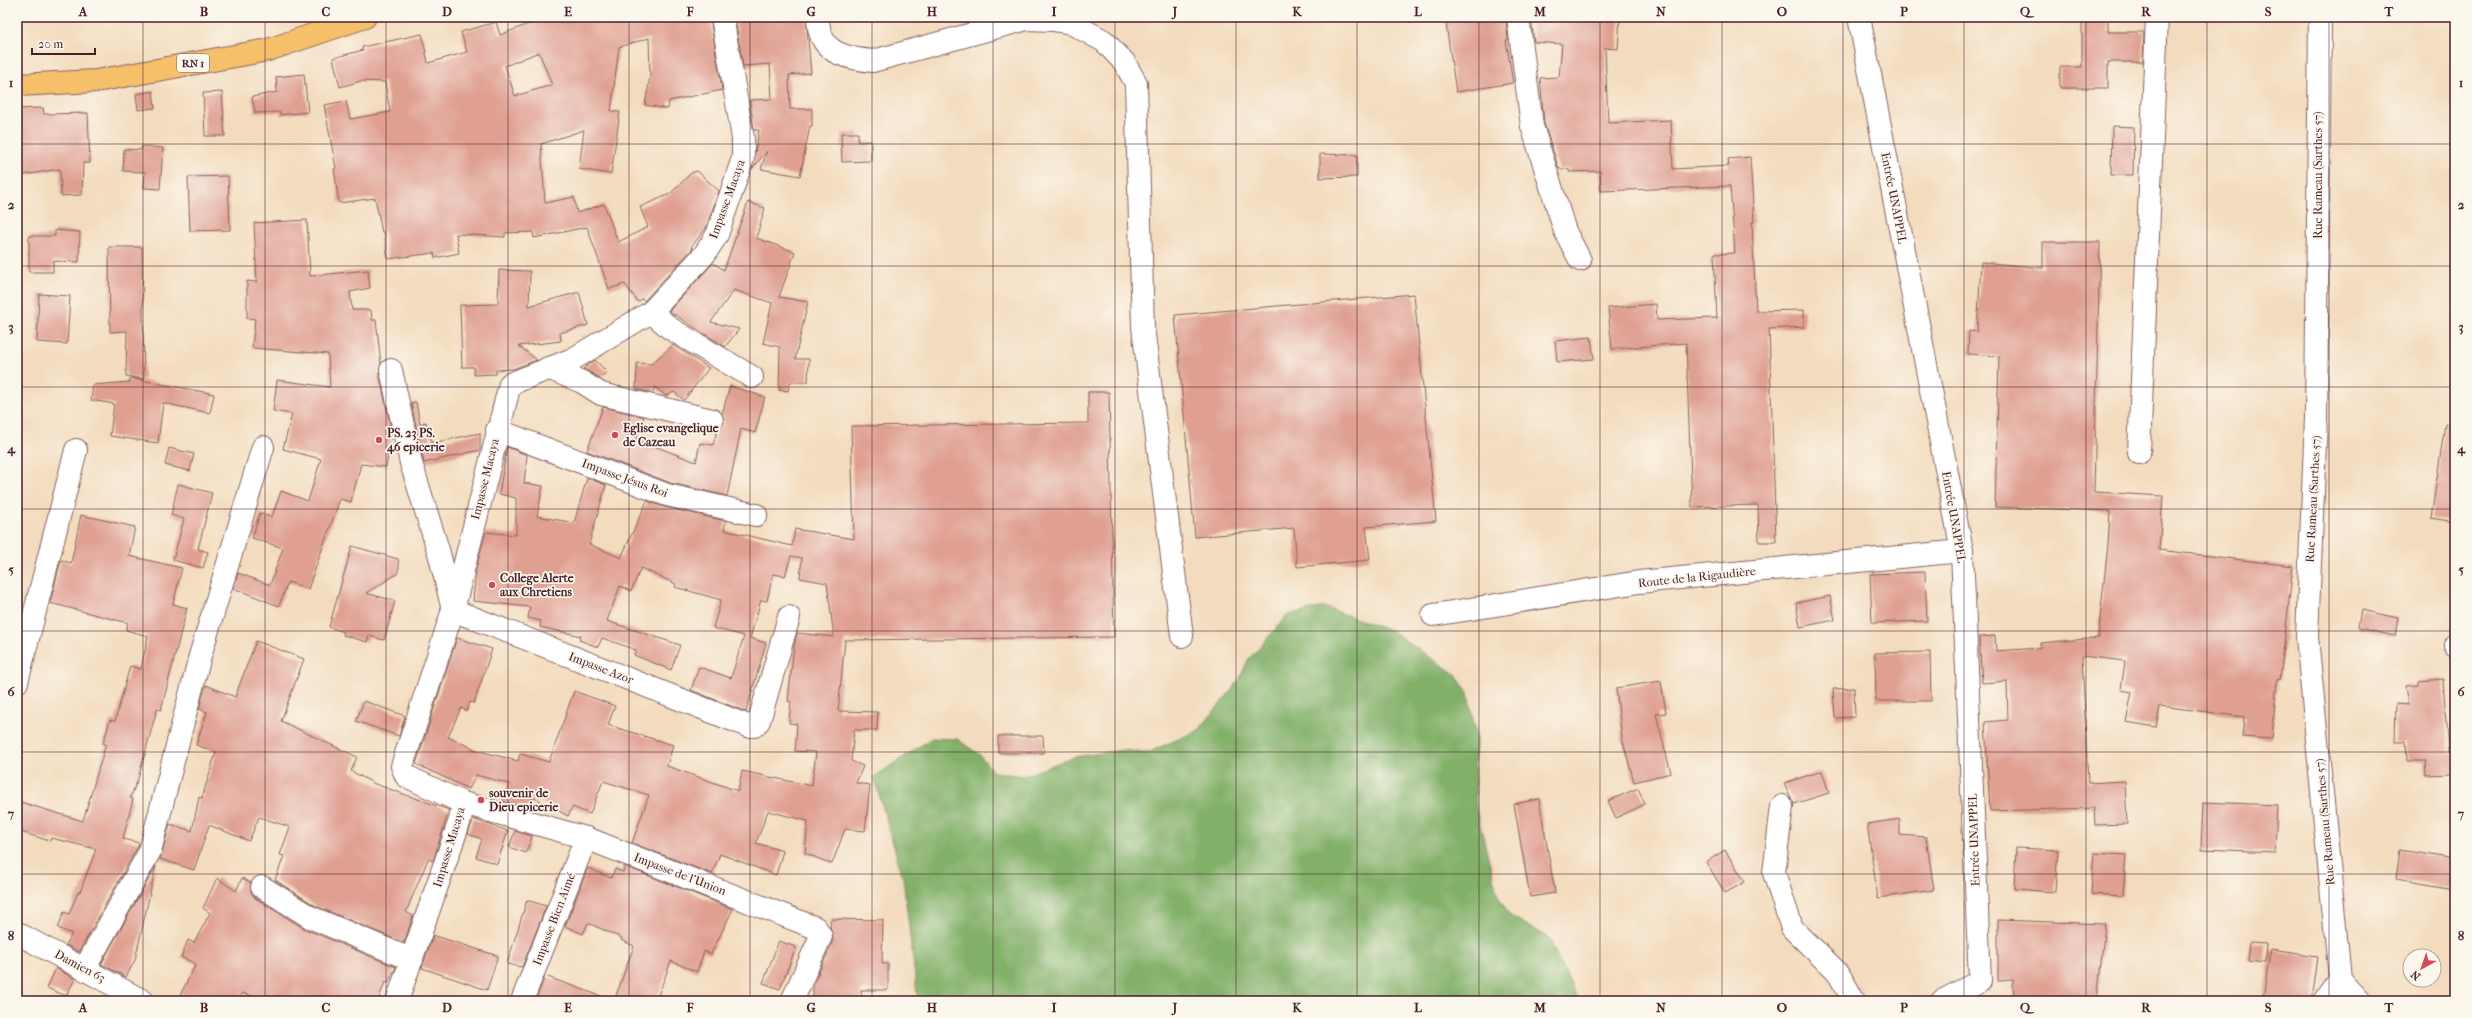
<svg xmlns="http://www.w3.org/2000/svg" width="2472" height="1018" viewBox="0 0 2472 1018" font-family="'IM FELL French Canon',serif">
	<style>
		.forest { fill: #82b069; stroke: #66684a }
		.building { fill: #df9f91; fill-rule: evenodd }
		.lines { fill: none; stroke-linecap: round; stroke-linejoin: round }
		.minor-casing { stroke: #85615e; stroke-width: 24 }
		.major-casing { stroke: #85615e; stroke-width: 24 }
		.minor { stroke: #fff; stroke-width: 22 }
		.major { stroke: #f6c06b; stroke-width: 22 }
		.grid { fill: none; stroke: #4a1f2b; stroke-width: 1; stroke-opacity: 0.55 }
		.poi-dot { fill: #d1495b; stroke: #fbf7ec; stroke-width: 1.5 }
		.labels { text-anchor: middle; stroke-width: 3.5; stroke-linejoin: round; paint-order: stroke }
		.shield { fill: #fbf7ec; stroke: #7f6065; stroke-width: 1 }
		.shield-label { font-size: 11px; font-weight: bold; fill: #4a1f2b }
		.street-label { font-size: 12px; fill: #4a1f2b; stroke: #fbf7ec }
		.poi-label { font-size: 12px; font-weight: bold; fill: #4a1f2b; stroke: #fbf7ec; text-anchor: start }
		.neatline { fill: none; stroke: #4a1f2b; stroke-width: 1.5 }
		.grid-label { font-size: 13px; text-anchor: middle; font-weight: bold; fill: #4a1f2b }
	</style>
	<rect width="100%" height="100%" fill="#fbf7ec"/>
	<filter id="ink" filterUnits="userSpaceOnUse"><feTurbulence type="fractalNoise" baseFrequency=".025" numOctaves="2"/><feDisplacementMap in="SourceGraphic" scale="8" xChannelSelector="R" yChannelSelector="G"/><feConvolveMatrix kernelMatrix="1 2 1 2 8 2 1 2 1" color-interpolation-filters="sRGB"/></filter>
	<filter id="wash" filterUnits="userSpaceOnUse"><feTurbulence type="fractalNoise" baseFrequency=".012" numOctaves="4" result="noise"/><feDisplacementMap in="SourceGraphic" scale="16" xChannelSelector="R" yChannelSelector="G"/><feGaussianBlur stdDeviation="0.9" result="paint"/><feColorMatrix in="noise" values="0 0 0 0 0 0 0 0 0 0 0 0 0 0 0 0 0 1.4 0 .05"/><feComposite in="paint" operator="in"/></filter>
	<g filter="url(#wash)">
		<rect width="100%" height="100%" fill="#f3dcbe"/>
		<!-- forest -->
		<polygon class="forest" points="1324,607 1391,631 1455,674 1468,693 1477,739 1474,763 1476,809 1498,896 1509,915 1548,937 1579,1001 918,1001 903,878 874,777 932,738 957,739 980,755 993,772 1023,776 1074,757 1123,750 1147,753 1199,730 1238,682 1248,660 1288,615"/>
		<g id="blocks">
			<!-- building -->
			<g class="building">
				<path d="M529,17H710L722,90L669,101L668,109L645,105L650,77L649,38L619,47L611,111L620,112L611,174L579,169L584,130L541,144L545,203L574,197L577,213L604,204L618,242L648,227L640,207L670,194L691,173L697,171L719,191L706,228L691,247L693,248L644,301L642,299L638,302L625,284L609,289L587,227L534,238L533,232L505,233V237L456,234L459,253L435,258L434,253L388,259L384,232H382L375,198L339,203L334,169L336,168L324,105L346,101L350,119L390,112L385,82L361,81L340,87L333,58L363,50L362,47L422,34L428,63L467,52L461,32L496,22L500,35L531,23ZM539,52L552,85L515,96L505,66Z"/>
				<polygon points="735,17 806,17 811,73 789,75 790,109 812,109 812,126 810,126 800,176 761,169 767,151 752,169 759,130 754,130 750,100 772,99 770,64 743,66"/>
				<polygon points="1445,17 1506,17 1508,40 1506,40 1513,83 1456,92"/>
				<polygon points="1531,17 1620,17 1618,49 1605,48 1608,123 1671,120 1673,169 1729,166 1728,159 1750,157 1754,222 1752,222 1756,311 1804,310 1804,327 1769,329 1776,542 1759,542 1758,505 1692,507 1686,343 1612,349 1608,308 1656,304 1657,320 1717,318 1714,254 1735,253 1730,186 1601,191 1600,171 1569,172 1569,169 1559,169 1544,123 1540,78 1559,77 1562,44 1534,42"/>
				<polygon points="2082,17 2108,17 2108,32 2144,32 2143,62 2108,62 2108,88 2060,88 2060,67 2082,67"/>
				<polygon points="304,74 308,112 280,115 280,112 255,113 252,97 277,92 276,77"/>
				<polygon points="153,91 155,108 138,110 136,94"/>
				<polygon points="222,92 225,136 205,136 203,93"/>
				<polygon points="43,108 44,114 88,113 90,163 83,163 82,195 61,196 60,169 17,176 17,109"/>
				<polygon points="2112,126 2134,127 2133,175 2111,175"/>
				<polygon points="841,133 858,133 858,142 871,141 871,161 842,162"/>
				<polygon points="142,146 163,148 160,189 144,188 145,172 123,171 124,149 141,150"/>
				<polygon points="1320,154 1357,155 1357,177 1320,178"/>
				<polygon points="228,176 230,230 190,231 188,177"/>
				<polygon points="748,202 765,208 756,238 795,252 779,297 808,302 795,359 809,359 808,382 790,382 788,391 779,390 780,347 763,343 772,303 734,290 711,322 739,329 725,347 669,311 713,263 724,270"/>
				<polygon points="307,220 310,276 368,270 370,288 350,292 352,310 371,310 372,320 376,320 381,364 379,373 392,433 386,467 361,464 351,502 340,499 308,589 288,582 279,606 233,588 238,573 270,585 283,548 252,538 260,513 272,517 281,491 308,501 321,459 283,449 292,414 273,411 277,380 330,387 328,354 252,348 255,319 247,318 247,281 257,282 254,223"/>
				<polygon points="55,230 80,232 79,262 53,261 53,272 29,272 29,236 55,236"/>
				<polygon points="2043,242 2100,242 2094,492 2163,496 2159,550 2293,566 2280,680 2277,679 2272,739 2242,737 2244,717 2169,707 2160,706 2156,727 2126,722 2132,692 2121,690 2125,661 2082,656 2088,783 2125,781 2127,824 2095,825 2094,808 1990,811 1985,722 2008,720 2007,681 1982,683 1979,637 1995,636 1996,651 2040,648 2040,643 2098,638 2108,544 2110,511 1995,507 1999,356 1968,354 1969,331 1977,332 1981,262 2043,268"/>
				<polygon points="109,247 142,247 144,379 126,376 127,331 110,332"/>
				<polygon points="499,270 530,271 529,306 579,292 588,325 560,333 561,341 519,346 537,360 513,369 496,370 496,374 474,375 474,367 462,367 460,305 498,304"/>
				<polygon points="39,294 70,296 67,344 37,342"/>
				<polygon points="1414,294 1436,521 1366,527 1370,560 1297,567 1294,528 1195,537 1175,315"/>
				<polygon points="1591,337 1594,359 1557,362 1555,341"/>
				<polygon points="673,345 709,368 684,400 674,392 666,396 655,387 652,393 636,389 637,363 651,364"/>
				<polygon points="595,360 607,372 600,378 583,369"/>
				<polygon points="130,378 214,394 210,413 163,403 158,443 110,436 114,404 91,400 93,385 130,382"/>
				<polygon points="730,386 765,397 755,433 741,429 727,496 671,483 587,451 603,407 644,417 636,439 696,462 700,443 713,445 717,431 724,423 722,414"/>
				<polygon points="1088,392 1109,392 1114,637 845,640 838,711 878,712 877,730 854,730 851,761 863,766 856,783 870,785 865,831 845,829 832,864 805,853 808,821 768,811 756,843 783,851 776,875 720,854 712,874 632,843 649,795 603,781 590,814 572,807 568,816 533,797 529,809 503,801 509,784 476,775 469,789 416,764 457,638 492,649 474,703 470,702 467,711 461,708 448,737 479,751 518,761 520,754 549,762 574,691 615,706 608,725 673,745 667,766 738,791 742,771 812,786 816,752 795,751 797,724 789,723 791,702 788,701 794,646 797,633 834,637 827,583 800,578 802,558 791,556 785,576 773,574 767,601 761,600 750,638 766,643 746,712 691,690 699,667 731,678 744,636 713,628 721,600 675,587 676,584 641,568 631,591 620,586 607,621 680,645 671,670 634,655 636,650 602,638 598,647 579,640 581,636 540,627 541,621 528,618 530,607 473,601 476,569 486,532 516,535 516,498 499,494 507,447 527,455 524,483 543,486 537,516 574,523 587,478 606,485 589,544 621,558 647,501 664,507 726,521 724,530 792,546 795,529 854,539 851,426 1088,423"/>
				<polygon points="416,402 420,424 426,422 432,443 480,433 480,450 424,463 411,403"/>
				<polygon points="2445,424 2455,424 2455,522 2431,518"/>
				<polygon points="169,448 194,454 190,471 165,465"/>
				<polygon points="178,484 212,493 198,549 208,552 203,568 173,560 184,519 171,515"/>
				<polygon points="81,515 135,527 129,556 182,568 173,604 187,608 161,710 157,709 138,779 130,798 133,799 123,839 139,843 138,846 79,952 66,945 72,934 58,928 64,912 69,914 78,892 80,892 96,849 51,838 50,841 17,831 17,801 83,821 106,744 103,744 110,720 115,721 130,666 141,669 148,636 126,630 128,623 50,603 61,560 71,563"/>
				<polygon points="352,546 398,559 399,567 397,574 366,593 395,601 384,640 369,636 367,642 343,635 344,632 329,627"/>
				<polygon points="1925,572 1927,621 1872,623 1870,574"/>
				<polygon points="1830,596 1835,620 1800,627 1796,603"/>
				<polygon points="2361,610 2398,618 2395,636 2358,628"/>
				<polygon points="256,641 304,659 281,721 357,757 351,771 375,784 449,810 433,861 428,859 406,912 413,916 404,943 316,906 275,880 284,856 280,855 290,827 259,817 249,841 209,825 194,870 160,859 170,824 192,831 199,797 202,798 216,752 196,745 207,712 199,709 206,685 235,697"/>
				<polygon points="1930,652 1931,701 1876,701 1875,653"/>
				<polygon points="2443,679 2448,753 2455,753 2455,774 2426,775 2425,761 2407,761 2406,742 2395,742 2396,704 2408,705 2405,686 2418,685 2418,681"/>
				<polygon points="1661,681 1666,713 1656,714 1671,773 1634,782 1622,738 1616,688"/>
				<polygon points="1854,688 1855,717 1835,718 1833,689"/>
				<polygon points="364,701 405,716 399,736 356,721"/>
				<polygon points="998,736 1043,736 1044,753 998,753"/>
				<polygon points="1822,771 1829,793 1794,804 1784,783"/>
				<polygon points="1638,788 1645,804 1616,818 1608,801"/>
				<polygon points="1539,799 1555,893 1530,897 1514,804"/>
				<polygon points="2203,802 2277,805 2275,852 2201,849"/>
				<polygon points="473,819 508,831 497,864 476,857 482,839 468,834"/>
				<polygon points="1900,819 1900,835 1926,837 1934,890 1878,898 1867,824"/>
				<polygon points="515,831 532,836 526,853 509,847"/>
				<polygon points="2016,848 2058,850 2055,892 2014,889"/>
				<polygon points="1725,850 1745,882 1725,893 1706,862"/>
				<polygon points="2400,850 2455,859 2455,889 2396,879"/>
				<polygon points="2094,853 2126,855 2123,896 2091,894"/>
				<polygon points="156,866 135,960 126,977 101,964"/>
				<polygon points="624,866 733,909 711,954 704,951 697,972 671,961 656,1001 614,1001 634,946 621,940 622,938 588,923 583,934 565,926 588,868 611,878 615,869 623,872"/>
				<polygon points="217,878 236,891 242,878 251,883 251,892 255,898 303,928 396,967 388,983 385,982 378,1001 268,1001 242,993 239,1001 177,1001 196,964 181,957 188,940 194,943 210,913 203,908"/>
				<polygon points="527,900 546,906 522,967 507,964"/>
				<polygon points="831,919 883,920 882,964 888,964 888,990 861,990 862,1001 813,1001 813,985 833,941 833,935 830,926"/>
				<polygon points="1998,920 2105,924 2097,1001 2014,1001 2013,980 1998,981"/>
				<polygon points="433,935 498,956 487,990 422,968"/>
				<polygon points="779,941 796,947 780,989 763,983"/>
				<polygon points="2250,943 2266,944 2265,962 2248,960"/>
				<polygon points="2270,950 2318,957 2312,1001 2263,1001"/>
				<polygon points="56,968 75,979 66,996 47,988"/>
				<polygon points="545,976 609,999 608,1001 535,1001"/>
			</g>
		</g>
	</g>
	<g filter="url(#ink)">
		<use href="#blocks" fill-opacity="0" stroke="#85615e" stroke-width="1"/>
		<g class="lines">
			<defs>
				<g id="minor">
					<path d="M818,17C818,53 844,58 873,61L1027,19L1053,20L1071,23L1104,41L1124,62L1136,83L1143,327L1182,636"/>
					<polyline points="1518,17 1532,126 1565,231 1580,260"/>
					<polyline points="1859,17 1962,551 1980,981 1942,1001"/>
					<polyline points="2320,17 2316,418 2307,637 2340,979"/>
					<polyline points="651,312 671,329 752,377"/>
					<polyline points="548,368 582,382 601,394 712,420"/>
					<polyline points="391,370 411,463 439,553 453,610 748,726 754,726 759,721 789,617"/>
					<polyline points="497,430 667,495 756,515"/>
					<polyline points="2139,453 2157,17"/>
					<polyline points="1433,615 1639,582 1962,551"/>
					<polyline points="2455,646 2455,645"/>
					<polyline points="17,682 76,450"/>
					<polyline points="463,803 586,838 816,928 821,936 792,1001"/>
					<polyline points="1782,806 1774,873 1792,928 1838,973 1854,1001"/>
					<polyline points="262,887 310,917 412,960"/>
					<polyline points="17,933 143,1001"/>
					<polyline points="85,968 150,851 200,656 263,447"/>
					<polyline points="2340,979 2360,1001"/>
					<polyline points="397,1001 460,820 463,803 406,776 402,766 453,610 510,384 573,359 651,312 704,255 717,235 743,158 743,138 722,17"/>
					<polyline points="522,1001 586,838"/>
					<polyline points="2325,1001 2340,979"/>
				</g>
				<polyline id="major" points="17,85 96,81 268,50 365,17"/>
			</defs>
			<!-- minor casing -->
			<use href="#minor" class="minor-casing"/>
			<!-- major casing -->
			<use href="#major" class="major-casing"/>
			<!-- minor -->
			<use href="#minor" class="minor"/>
			<!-- major -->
			<use href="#major" class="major"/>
		</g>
	</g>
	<!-- grid -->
	<path class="grid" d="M143,17V1001M265,17V1001M386,17V1001M508,17V1001M629,17V1001M750,17V1001M872,17V1001M993,17V1001M1115,17V1001M1236,17V1001M1357,17V1001M1479,17V1001M1600,17V1001M1722,17V1001M1843,17V1001M1964,17V1001M2086,17V1001M2207,17V1001M2329,17V1001M17,144H2455M17,266H2455M17,387H2455M17,509H2455M17,631H2455M17,752H2455M17,874H2455"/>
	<!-- markers -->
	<g class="poi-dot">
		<circle cx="615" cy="435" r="4"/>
		<circle cx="379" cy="440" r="4"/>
		<circle cx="492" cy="585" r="4"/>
		<circle cx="481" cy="800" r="4"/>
	</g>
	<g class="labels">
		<!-- shield labels -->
		<rect class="shield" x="177" y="54" width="32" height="18" rx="3"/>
		<g class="shield-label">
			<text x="193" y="67">RN 1</text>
		</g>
		<!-- street labels -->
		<g class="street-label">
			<text transform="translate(2318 175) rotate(-90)" y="4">Rue Rameau (Sarthes 57)</text>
			<text transform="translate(1894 198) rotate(79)" y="4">Entrée UNAPPEL</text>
			<text transform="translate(727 199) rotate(-70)" y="4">Impasse Macaya</text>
			<text transform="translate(625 478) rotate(20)" y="4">Impasse Jésus Roi</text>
			<text transform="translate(485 479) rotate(-76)" y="4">Impasse Macaya</text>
			<text transform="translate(2313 499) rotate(-87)" y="4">Rue Rameau (Sarthes 57)</text>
			<text transform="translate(1954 517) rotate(80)" y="4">Entrée UNAPPEL</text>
			<text transform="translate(1697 577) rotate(-6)" y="4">Route de la Rigaudière</text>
			<text transform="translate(601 668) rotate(21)" y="4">Impasse Azor</text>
			<text transform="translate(2325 822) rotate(-95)" y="4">Rue Rameau (Sarthes 57)</text>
			<text transform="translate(1974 840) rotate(-92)" y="4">Entrée UNAPPEL</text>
			<text transform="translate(449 847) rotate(-73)" y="4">Impasse Macaya</text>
			<text transform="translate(680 874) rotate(21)" y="4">Impasse de l'Union</text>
			<text transform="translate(554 919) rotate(-69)" y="4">Impasse Bien Aimé</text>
			<text transform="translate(80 966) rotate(28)" y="4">Damien 63</text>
		</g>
		<!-- poi labels -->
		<g class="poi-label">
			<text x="623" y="432">Eglise evangelique<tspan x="623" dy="14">de Cazeau</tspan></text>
			<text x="387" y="437">PS. 23 PS.<tspan x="387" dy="14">46 epicerie</tspan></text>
			<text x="500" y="582">College Alerte<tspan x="500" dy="14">aux Chretiens</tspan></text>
			<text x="489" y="797">souvenir de<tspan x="489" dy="14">Dieu epicerie</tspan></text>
		</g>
	</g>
	<!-- margin -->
	<rect width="2472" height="1018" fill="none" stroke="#fbf7ec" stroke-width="44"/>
	<!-- north arrow -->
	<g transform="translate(2422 968) rotate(220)"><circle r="19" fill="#fbf7ec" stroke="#b4a19f"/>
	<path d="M0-3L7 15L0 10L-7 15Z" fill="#d1495b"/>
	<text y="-6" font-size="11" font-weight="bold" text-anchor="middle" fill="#4a1f2b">N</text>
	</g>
	<!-- scale -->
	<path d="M32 48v6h63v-6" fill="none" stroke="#4a1f2b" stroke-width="2"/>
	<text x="38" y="48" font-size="12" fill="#4a1f2b" stroke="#fbf7ec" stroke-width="3" paint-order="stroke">20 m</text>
	<rect x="22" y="22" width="2428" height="974" class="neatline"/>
	<g class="grid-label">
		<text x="83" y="16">A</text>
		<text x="204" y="16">B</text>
		<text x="326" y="16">C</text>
		<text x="447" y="16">D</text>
		<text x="568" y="16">E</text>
		<text x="690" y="16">F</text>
		<text x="811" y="16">G</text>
		<text x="932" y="16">H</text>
		<text x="1054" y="16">I</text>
		<text x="1175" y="16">J</text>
		<text x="1297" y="16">K</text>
		<text x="1418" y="16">L</text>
		<text x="1540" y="16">M</text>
		<text x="1661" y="16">N</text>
		<text x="1782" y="16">O</text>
		<text x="1904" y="16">P</text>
		<text x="2025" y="16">Q</text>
		<text x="2146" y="16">R</text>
		<text x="2268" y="16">S</text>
		<text x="2389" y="16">T</text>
		<text x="11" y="87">1</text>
		<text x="2461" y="87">1</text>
		<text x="11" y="209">2</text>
		<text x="2461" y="209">2</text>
		<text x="11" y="331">3</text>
		<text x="2461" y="331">3</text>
		<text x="11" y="453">4</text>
		<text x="2461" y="453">4</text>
		<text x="11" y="574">5</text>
		<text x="2461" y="574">5</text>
		<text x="11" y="696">6</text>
		<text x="2461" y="696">6</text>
		<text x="11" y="818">7</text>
		<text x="2461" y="818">7</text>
		<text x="11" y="940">8</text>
		<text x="2461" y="940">8</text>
		<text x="83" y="1012">A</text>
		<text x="204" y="1012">B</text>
		<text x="326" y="1012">C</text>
		<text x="447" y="1012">D</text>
		<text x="568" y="1012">E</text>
		<text x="690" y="1012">F</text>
		<text x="811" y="1012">G</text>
		<text x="932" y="1012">H</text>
		<text x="1054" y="1012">I</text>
		<text x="1175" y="1012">J</text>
		<text x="1297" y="1012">K</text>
		<text x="1418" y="1012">L</text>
		<text x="1540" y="1012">M</text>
		<text x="1661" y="1012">N</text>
		<text x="1782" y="1012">O</text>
		<text x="1904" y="1012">P</text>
		<text x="2025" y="1012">Q</text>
		<text x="2146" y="1012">R</text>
		<text x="2268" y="1012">S</text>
		<text x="2389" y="1012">T</text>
	</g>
</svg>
